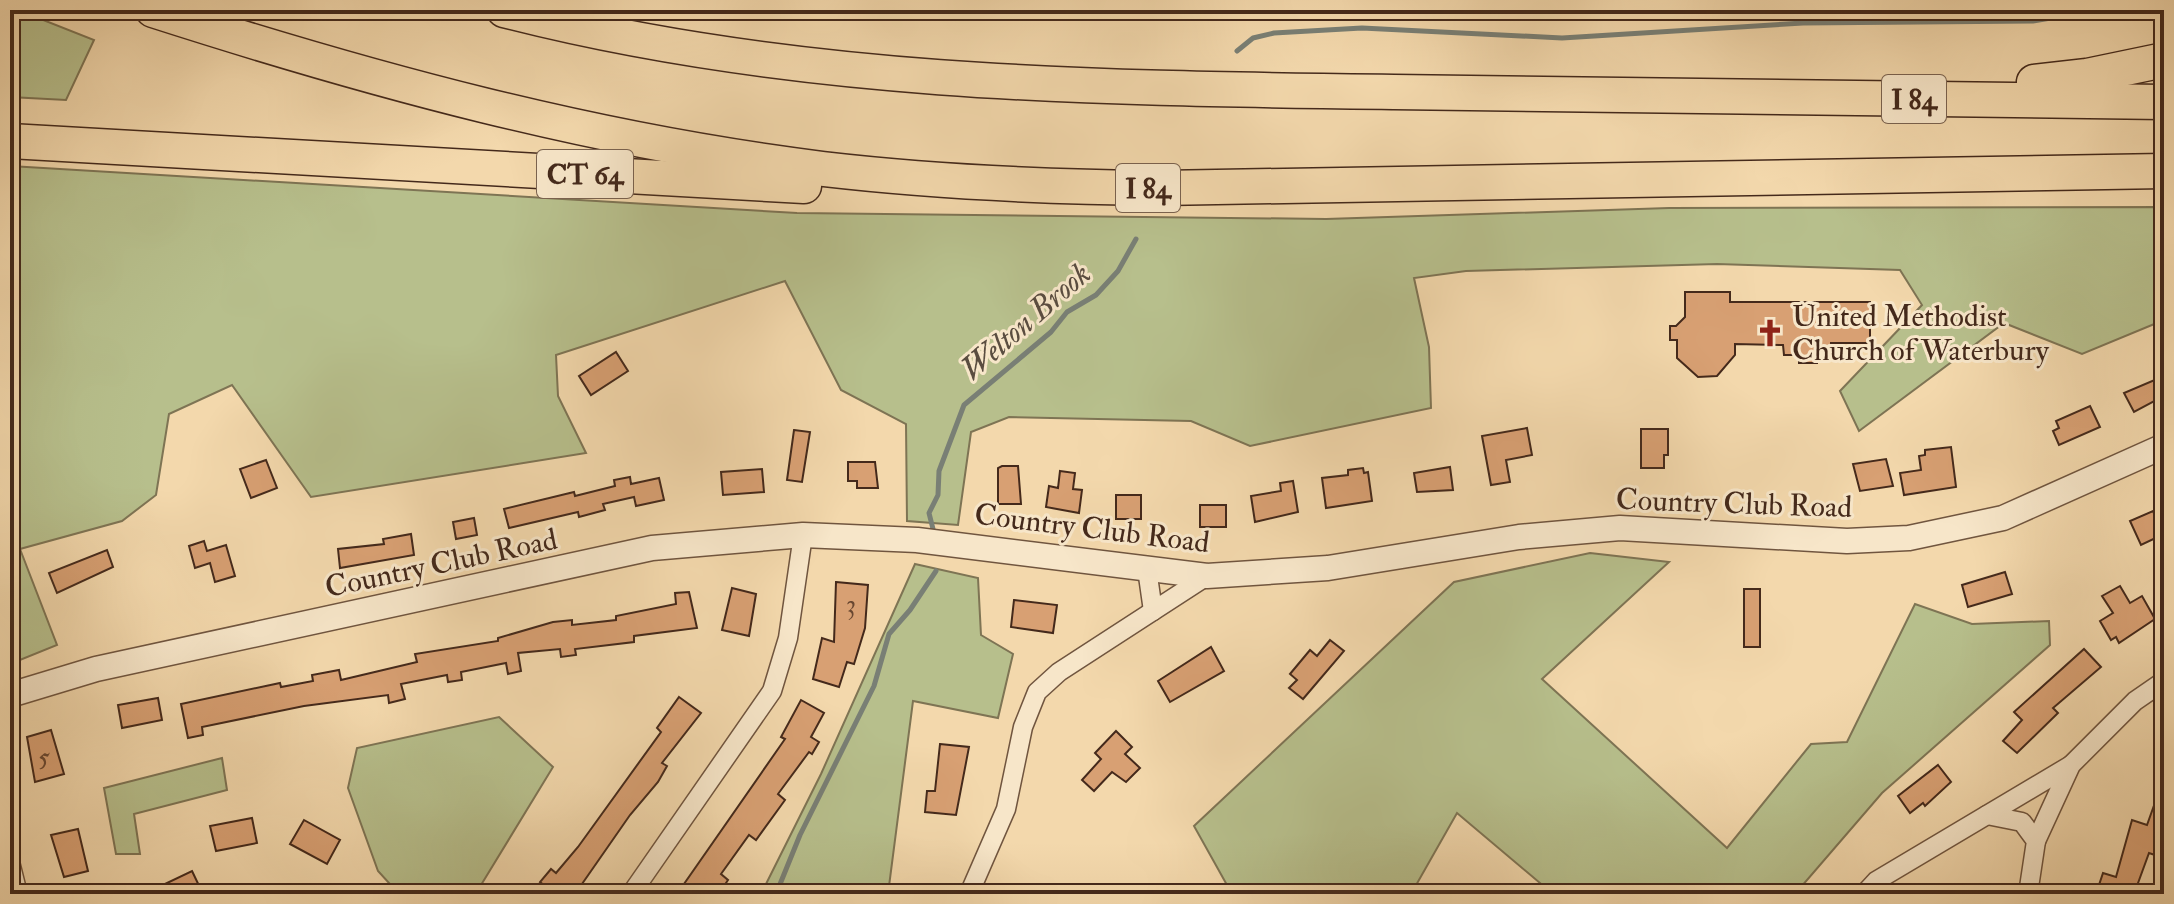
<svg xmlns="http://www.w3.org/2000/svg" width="2174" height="904" viewBox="0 0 2174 904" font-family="'IM FELL Double Pica',serif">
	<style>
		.green { fill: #b7bf8c; stroke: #7e7454; stroke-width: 2 }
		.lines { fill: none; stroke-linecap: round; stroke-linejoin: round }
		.stream { stroke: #797f75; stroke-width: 5 }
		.building { fill: #d8a073; stroke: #44291b; stroke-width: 2 }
		.minor-casing { stroke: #70553f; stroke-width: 21 }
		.tertiary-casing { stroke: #70553f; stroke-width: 27 }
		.motorway-casing { stroke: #44291b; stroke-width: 37 }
		.minor { stroke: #f7e6c9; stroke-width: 18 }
		.tertiary { stroke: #f7e6c9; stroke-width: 24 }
		.motorway { stroke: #f3d8ac; stroke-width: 34 }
		.labels { text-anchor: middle; stroke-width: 6; stroke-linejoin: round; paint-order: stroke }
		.number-label { font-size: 26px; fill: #694731 }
		.shield { fill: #f7e6c9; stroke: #7a624f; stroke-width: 2 }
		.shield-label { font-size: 28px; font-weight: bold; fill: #44291b }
		.poi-label { font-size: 30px; fill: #44291b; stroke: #f7e6c9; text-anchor: start }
		.street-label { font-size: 30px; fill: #44291b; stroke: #f7e6c9 }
		.water-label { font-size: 32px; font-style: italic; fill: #5a4d40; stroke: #f7e6c9 }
	</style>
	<rect width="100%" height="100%" fill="#f3d8ac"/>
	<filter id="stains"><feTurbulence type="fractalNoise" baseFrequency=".0025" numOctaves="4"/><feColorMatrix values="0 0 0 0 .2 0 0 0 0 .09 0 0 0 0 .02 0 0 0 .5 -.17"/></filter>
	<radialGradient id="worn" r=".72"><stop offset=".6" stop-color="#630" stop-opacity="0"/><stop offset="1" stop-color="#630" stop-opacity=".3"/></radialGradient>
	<!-- green -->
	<g class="green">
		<polygon points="10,10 18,10 94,40 66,100 10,97"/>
		<polygon points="10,166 797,213 1326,219 1669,208 2164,207 2164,320 2082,354 2004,323 1859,431 1840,391 1922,305 1900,270 1717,264 1466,271 1414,278 1429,347 1431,408 1250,446 1191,421 1009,417 971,432 958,525 907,521 906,424 841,390 785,281 556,355 558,396 586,453 311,497 232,385 169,414 156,495 122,521 20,549 57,645 10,664"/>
		<polygon points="1590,553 1669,562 1542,679 1727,848 1811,744 1847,742 1915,604 1972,624 2049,621 2050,645 1882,793 1795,894 1553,894 1457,813 1411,894 1232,894 1194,826 1454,582"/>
		<polygon points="915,564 978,578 981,635 1013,654 998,718 913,701 888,894 761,894 821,774"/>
		<polygon points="499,717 553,767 481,885 463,894 399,894 378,871 348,788 357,748"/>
		<polygon points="222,758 227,790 134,814 140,854 116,854 104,788"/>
	</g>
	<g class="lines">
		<!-- stream -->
		<g class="stream">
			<polyline points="1237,51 1253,38 1274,33 1362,28 1562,38 1803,23 2033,21 2098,10"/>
			<polyline points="934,533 929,513 938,495 939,471 964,405 1051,332 1067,312 1096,295 1118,271 1136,239"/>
			<polyline points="776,894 800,835 874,686 889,634 910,610 936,571"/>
		</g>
	</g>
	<!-- building -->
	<g class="building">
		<polygon points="1685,292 1730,292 1730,302 1870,302 1870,343 1831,343 1831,354 1817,354 1817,363 1799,363 1799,355 1784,355 1783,345 1735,344 1735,355 1717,376 1698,377 1677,358 1677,340 1670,340 1670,326 1676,326 1685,317"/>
		<polygon points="616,352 628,371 591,395 579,376"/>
		<polygon points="2164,376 2164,396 2134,412 2124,393"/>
		<polygon points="2090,406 2100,427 2059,445 2053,431 2059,428 2056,421"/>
		<polygon points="1527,428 1532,455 1506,460 1510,482 1491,485 1482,436"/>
		<polygon points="1641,429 1668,429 1668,455 1664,455 1664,468 1641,468"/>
		<polygon points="794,430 810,432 802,482 787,480"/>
		<polygon points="1951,447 1956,487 1904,495 1900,473 1921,470 1919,456 1925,455 1925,450"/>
		<polygon points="1886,459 1893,486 1860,491 1853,464"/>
		<polygon points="266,460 277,488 251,498 240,469"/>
		<polygon points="848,462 875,462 878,488 857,488 857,481 848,481"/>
		<polygon points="1002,466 1018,466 1021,504 998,504 998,468"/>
		<polygon points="1450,467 1453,490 1417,492 1414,473"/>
		<polygon points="1363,468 1364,473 1368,472 1372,501 1326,508 1322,478 1348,475 1348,470"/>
		<polygon points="762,469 764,492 723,495 721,472"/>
		<polygon points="1060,471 1075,473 1073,489 1082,490 1079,513 1046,507 1049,486 1058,488"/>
		<polygon points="630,477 631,484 659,478 664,500 636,506 634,497 603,504 605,510 579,517 578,512 509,528 504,509 574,492 575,496 615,486 614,480"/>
		<polygon points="1293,481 1298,512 1255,522 1251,496 1281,491 1280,483"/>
		<rect x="1116" y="495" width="25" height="24"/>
		<rect x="1200" y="505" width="26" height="22"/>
		<polygon points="2153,511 2156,518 2164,514 2164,534 2141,545 2130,521"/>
		<polygon points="474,518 477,535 456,539 453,522"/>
		<polygon points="411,534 414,555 340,568 338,549 384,544 383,539"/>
		<polygon points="204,541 207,551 226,545 235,576 215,582 210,563 195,568 189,546"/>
		<polygon points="107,550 113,567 57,593 49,573"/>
		<polygon points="2005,572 2012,594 1968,607 1962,585"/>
		<polygon points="836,582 868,585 865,628 854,664 847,662 839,687 813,679 822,638 834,642"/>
		<polygon points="2120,586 2130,603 2142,596 2155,619 2119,643 2116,637 2111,640 2100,621 2113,613 2102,596"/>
		<polygon points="732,588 756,594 749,636 722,630"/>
		<rect x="1744" y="589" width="16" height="58"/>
		<polygon points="689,592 697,628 634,636 634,642 575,649 576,655 561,657 560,649 518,653 521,671 508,674 506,663 461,672 462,680 448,682 447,675 401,684 405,699 389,703 388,695 304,706 202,727 203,735 188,738 181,704 280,683 281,687 313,681 312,675 339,670 341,680 417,662 415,654 498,641 498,638 553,622 572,620 572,625 616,620 616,616 676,604 675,593"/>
		<polygon points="1014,600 1057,605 1053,633 1011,627"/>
		<polygon points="1330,640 1344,651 1303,699 1289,688 1297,680 1290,674 1310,650 1317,656"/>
		<polygon points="1211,647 1224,671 1170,702 1158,681"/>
		<polygon points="2084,649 2101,667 2053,708 2058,713 2017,753 2003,741 2022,720 2014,712"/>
		<polygon points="679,697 701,713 662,763 667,766 658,782 630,815 575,894 555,894 540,882 551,869 556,873 578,847 661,732 657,728"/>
		<polygon points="158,698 162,720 122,728 118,705"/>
		<polygon points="801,700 824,713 811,737 819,742 812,754 809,752 778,794 785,800 756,840 749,835 721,874 728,880 720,892 714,887 709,894 677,894 785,739 781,737"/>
		<polygon points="51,730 64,774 35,782 27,737"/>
		<polygon points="1116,731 1132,747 1125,754 1140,768 1126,782 1112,772 1094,791 1082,780 1101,759 1095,753"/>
		<polygon points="940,744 969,747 956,815 925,812 927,791 935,791"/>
		<polygon points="1938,765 1951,782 1925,806 1923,803 1910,813 1898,796"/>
		<polygon points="2162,783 2164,858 2149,853 2134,894 2096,894 2103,873 2116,877 2132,820 2147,825"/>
		<polygon points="252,818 257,843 216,851 210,826"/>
		<polygon points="304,820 340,840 327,864 290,844"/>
		<polygon points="78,829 88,871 64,877 51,835"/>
		<polygon points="192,871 203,894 144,894"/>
	</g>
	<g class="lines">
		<defs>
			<g id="minor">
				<polyline points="1147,569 1153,611"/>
				<polyline points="1987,815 2022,822 2036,841 2028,894"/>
				<polyline points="2036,841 2071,765 2135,701 2164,681"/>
				<polyline points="10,862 18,894"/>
				<polyline points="631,894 772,691 788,638 803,535"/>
				<polyline points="969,894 1006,809 1023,727 1037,692 1059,672 1207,576"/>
				<polyline points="1864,894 1876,881 2071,765"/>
			</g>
			<polyline id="tertiary" points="10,695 96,669 652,548 803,535 917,540 1207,576 1328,568 1519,537 1620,528 1847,541 1909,538 2003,518 2164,446"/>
			<g id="motorway">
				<path d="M153,10C371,80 594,141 823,169C935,182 1047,187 1161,188L2164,171"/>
				<path d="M504,10C795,85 1094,88 1394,92C1650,96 1907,99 2164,102"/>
				<polyline points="2034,82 2087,76 2164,60"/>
				<polyline points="10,141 804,186"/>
			</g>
		</defs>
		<!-- minor casing -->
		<use href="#minor" class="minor-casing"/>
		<!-- tertiary casing -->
		<use href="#tertiary" class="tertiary-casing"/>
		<!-- motorway casing -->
		<use href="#motorway" class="motorway-casing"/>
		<!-- minor -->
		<use href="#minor" class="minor"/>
		<!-- tertiary -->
		<use href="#tertiary" class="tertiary"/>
		<!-- motorway -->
		<use href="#motorway" class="motorway"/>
	</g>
	<!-- icons -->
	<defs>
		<symbol id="church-bare" viewBox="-9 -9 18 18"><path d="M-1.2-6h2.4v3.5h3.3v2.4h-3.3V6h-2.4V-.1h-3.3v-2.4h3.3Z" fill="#8f2418" stroke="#f7e6c9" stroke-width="2.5" paint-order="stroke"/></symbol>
	</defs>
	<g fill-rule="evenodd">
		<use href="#church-bare" x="1750" y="313" width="40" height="40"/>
	</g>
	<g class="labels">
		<!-- number labels -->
		<g class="number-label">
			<text x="851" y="613">3</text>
			<text x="44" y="766">5</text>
		</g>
		<!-- shield labels -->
		<g class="shield">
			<rect x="1882" y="75" width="64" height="48" rx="6"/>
			<rect x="537" y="150" width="96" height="48" rx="6"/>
			<rect x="1116" y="164" width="64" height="48" rx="6"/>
		</g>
		<g class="shield-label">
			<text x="1914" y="109">I 84</text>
			<text x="585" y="184">CT 64</text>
			<text x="1148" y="198">I 84</text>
		</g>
		<!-- poi labels -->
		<g class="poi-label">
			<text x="1792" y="326">United Methodist<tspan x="1792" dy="34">Church of Waterbury</tspan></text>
		</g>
		<!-- street labels -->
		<g class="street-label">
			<text transform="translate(1734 503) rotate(2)" y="10">Country Club Road</text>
			<text transform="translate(1092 528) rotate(7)" y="10">Country Club Road</text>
			<text transform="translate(441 563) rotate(-12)" y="10">Country Club Road</text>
		</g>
		<!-- water labels -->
		<g class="water-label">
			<text transform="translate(1025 321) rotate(-41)" y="11">Welton Brook</text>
		</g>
	</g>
	<!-- margin -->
	<rect width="2174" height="904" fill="none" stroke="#f3d8ac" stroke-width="40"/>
	<rect x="12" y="12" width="2150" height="880" fill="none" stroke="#44291b" stroke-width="4"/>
	<rect x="20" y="20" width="2134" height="864" fill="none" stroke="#44291b" stroke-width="2"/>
	<rect width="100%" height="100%" filter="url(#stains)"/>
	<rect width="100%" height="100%" fill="url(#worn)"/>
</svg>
